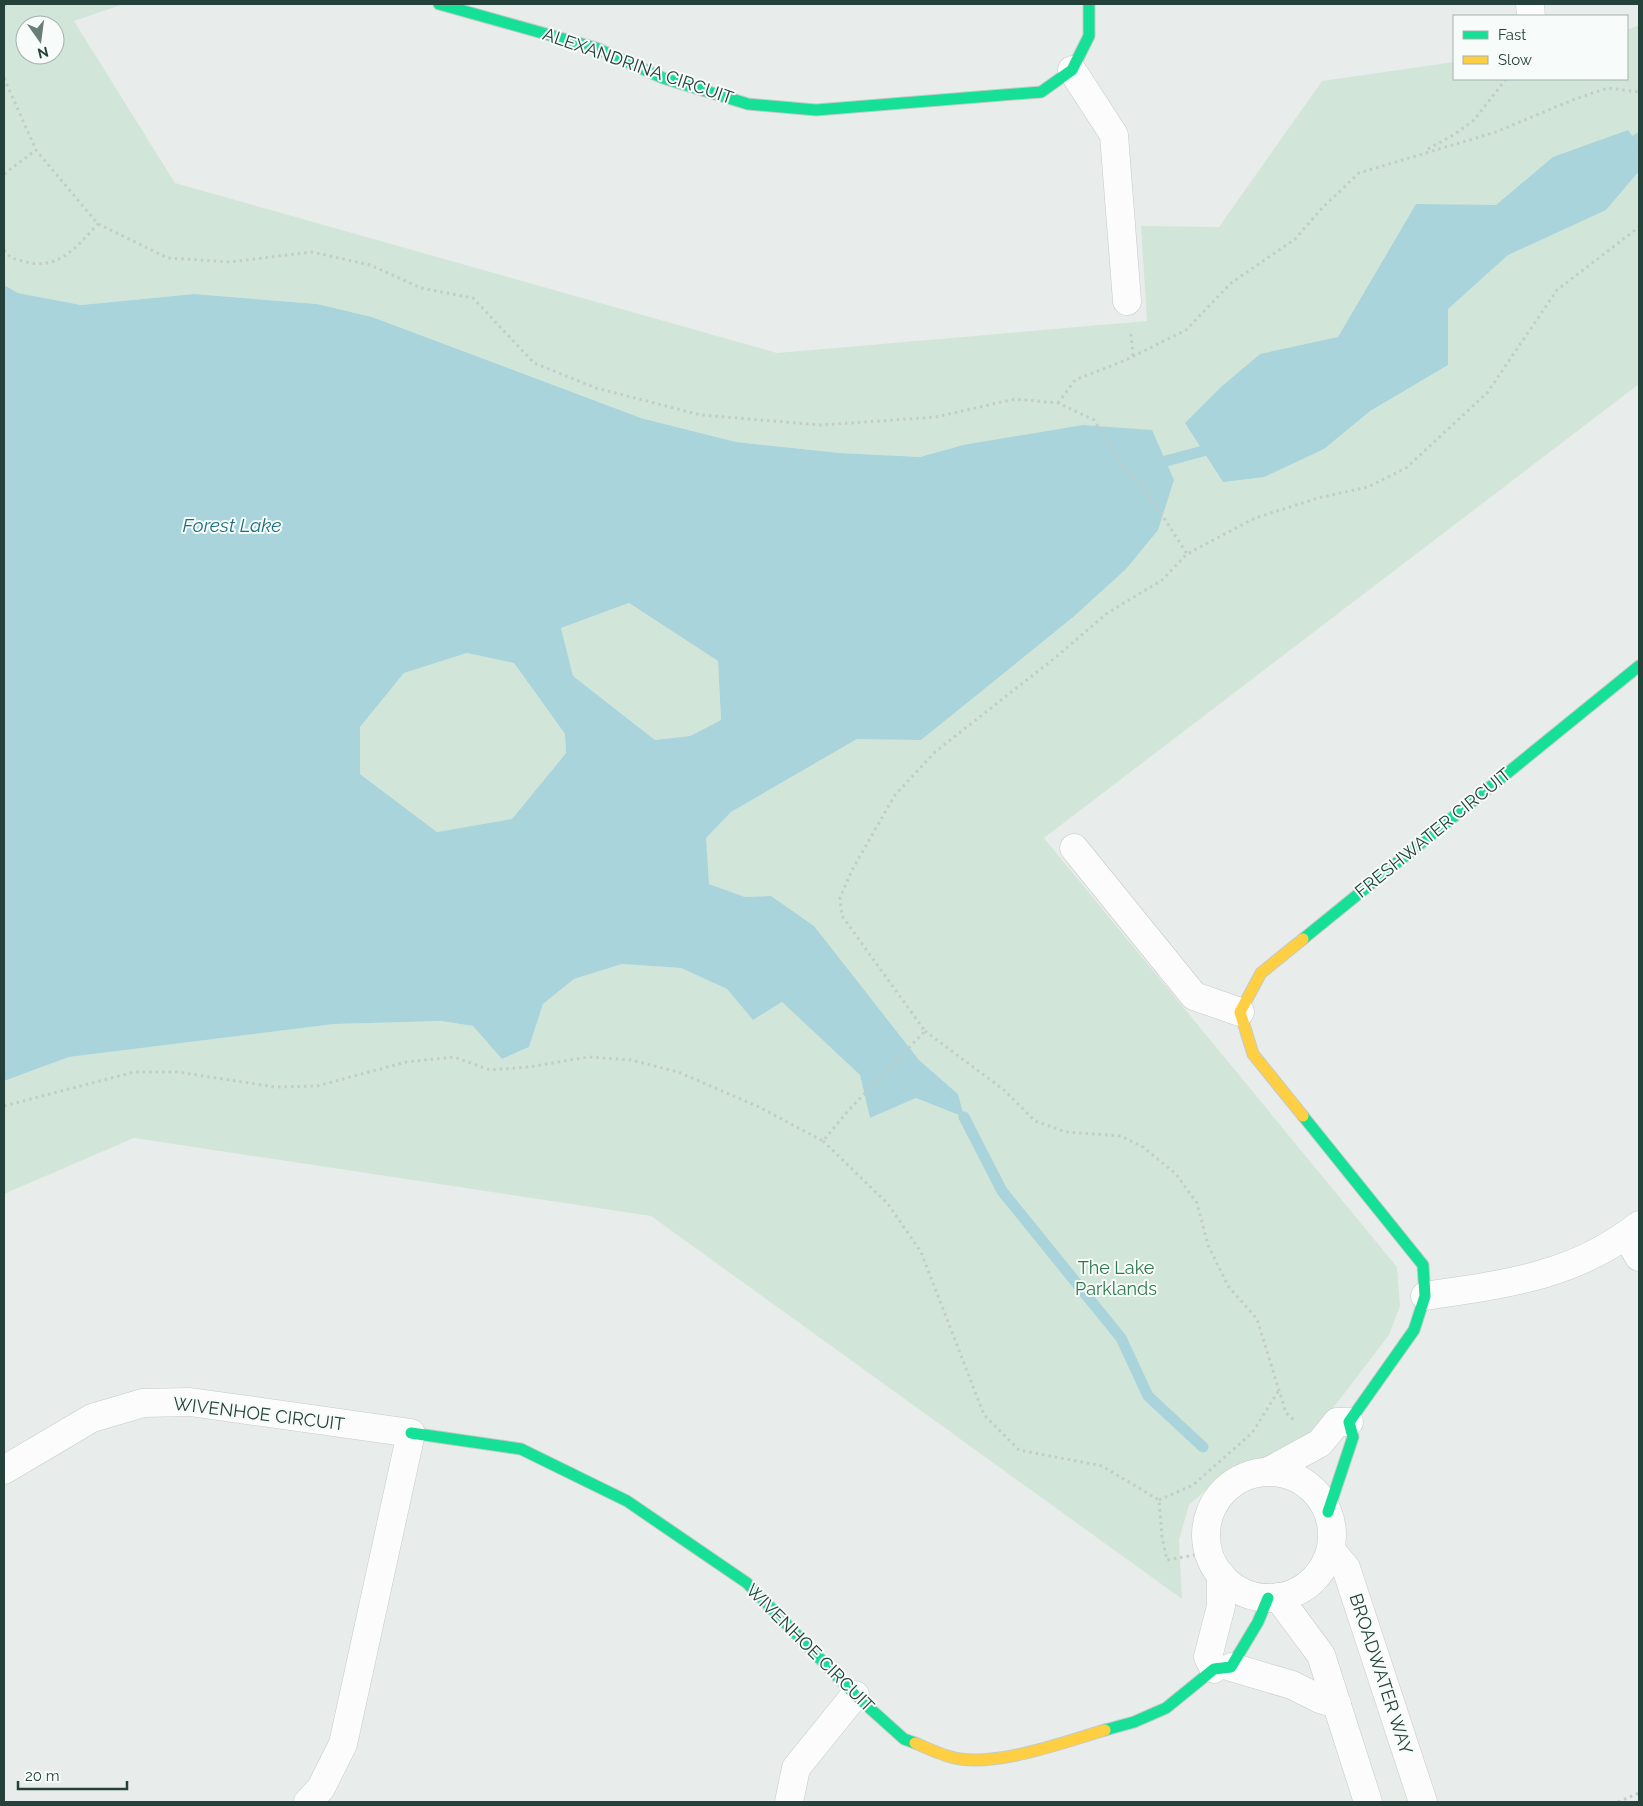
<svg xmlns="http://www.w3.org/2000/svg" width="1643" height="1806" viewBox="0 0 1643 1806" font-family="Raleway,sans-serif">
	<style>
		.green { fill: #d1e6d8; fill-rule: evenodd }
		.water { fill: #a9d4db; fill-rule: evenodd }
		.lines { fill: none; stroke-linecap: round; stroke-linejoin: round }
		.stream { stroke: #a9d4db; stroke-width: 11 }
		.street-casing { stroke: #c5cac8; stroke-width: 29 }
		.fast-casing { stroke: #c3cbc8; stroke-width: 13 }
		.slow-casing { stroke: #c3cbc8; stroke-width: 13 }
		.path { stroke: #c3ccca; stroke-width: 3; stroke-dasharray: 2.5 4; stroke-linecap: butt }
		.street { stroke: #fcfcfc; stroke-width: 28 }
		.fast { stroke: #16e098; stroke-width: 11 }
		.slow { stroke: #ffcf43; stroke-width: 11 }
		.labels { text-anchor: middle; stroke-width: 4; stroke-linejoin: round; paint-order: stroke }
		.street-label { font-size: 18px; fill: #24423a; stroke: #f7fbf9 }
		.park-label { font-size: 18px; fill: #2d7a4b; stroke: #f7fbf9 }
		.water-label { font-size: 19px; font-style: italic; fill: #1c6f80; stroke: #f7fbf9 }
	</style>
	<rect width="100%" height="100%" fill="#e8edeb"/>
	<!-- green -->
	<g class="green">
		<path d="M4,4H124L74,21L175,183L777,353L1147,321L1141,226L1219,227L1322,81L1454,62V79H1627V30L1639,25V384L1044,838L1397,1267L1400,1306L1389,1335L1317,1429L1278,1455L1231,1468L1189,1505L1179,1540L1182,1599L651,1216L134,1138L4,1194V1081L69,1057L334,1024L441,1021L473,1026L502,1059L529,1047L543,1004L574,979L622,964L681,968L727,989L753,1020L782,1002L860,1075L870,1118L916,1098L958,1094L919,1060L771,896L745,897L709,884L705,838L731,812L857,739H921L1072,618L963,445L920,457L840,453L736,442L641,418L372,317L317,304L194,294L81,305L18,293L4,285ZM25,25H55V55H25Z"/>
		<polygon points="629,603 718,661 721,720 690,736 655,740 573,676 561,628"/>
		<polygon points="467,653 514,663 565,734 566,753 512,819 437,832 360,774 360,727 404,673"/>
	</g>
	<!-- water -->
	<g class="water">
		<polygon points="1628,130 1639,145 1639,171 1606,210 1508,255 1448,309 1448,365 1370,411 1324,449 1264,477 1223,482 1185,423 1221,387 1260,354 1338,337 1416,204 1496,205 1553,157"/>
		<path d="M4,285L18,293L81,305L194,294L317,304L372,317L641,418L736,442L840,453L920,457L963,445L1083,425L1152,430L1174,480L1158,530L1126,569L1072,618L921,740L857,739L731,812L706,838L709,884L745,897L771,896L814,926L919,1060L958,1094L964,1117L916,1098L870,1118L860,1075L782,1002L753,1020L727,989L681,968L622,964L574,979L543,1004L529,1047L502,1059L473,1026L441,1021L334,1024L69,1057L4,1081ZM629,603L718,661L721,720L690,736L655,740L573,676L561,628ZM467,653L514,663L565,734L566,753L512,819L437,832L360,774V727L404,673Z"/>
	</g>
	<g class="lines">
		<!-- stream -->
		<g class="stream">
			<polyline points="1636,140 1639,138"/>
			<polyline points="1166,461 1203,451"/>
			<polyline points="964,1117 1002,1191 1121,1338 1148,1396 1203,1447"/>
		</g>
		<defs>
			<g id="street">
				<polyline points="1530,4 1531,16"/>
				<polyline points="1072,70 1114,135 1127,301"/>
				<polyline points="1074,848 1194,996 1240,1012"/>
				<polyline points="1626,1235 1639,1257"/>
				<path d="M1425,1296C1504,1284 1574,1277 1639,1225"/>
				<polyline points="4,1470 92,1418 143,1403 190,1402 411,1433 343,1744 321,1788 308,1802"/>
				<polyline points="1269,1471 1320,1443 1337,1422 1349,1422"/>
				<circle cx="1269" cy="1535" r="63"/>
				<polyline points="1331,1550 1346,1568 1423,1802"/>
				<polyline points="1278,1597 1321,1655 1368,1802"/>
				<polyline points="1231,1667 1292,1685 1320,1699 1337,1704"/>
				<polyline points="1214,1669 1208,1657 1221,1606 1221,1575"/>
				<polyline points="789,1802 796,1768 855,1695"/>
			</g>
			<g id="fast">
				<polyline points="439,4 596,48 663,78 748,104 816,110 1041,92 1072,70 1089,36 1089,4"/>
				<polyline points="1303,939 1639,666"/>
				<polyline points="1303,1116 1423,1265 1425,1296 1414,1330 1349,1422 1353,1437 1328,1512"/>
				<polyline points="411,1433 521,1449 627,1501 747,1583 855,1695 904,1739 915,1743"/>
				<polyline points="1105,1730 1134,1722 1166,1708 1214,1669 1231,1667 1258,1622 1268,1598"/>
			</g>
			<g id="slow">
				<polyline points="1303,939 1261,973 1240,1012 1253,1054 1303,1116"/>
				<path d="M915,1743C927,1748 939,1754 951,1757C992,1769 1064,1742 1105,1730"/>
			</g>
		</defs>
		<!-- street casing -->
		<use href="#street" class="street-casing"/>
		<!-- fast casing -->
		<use href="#fast" class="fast-casing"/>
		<!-- slow casing -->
		<use href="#slow" class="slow-casing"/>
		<!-- path -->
		<g class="path">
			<polyline points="4,6 6,4"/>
			<polyline points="4,78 36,150 98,224 168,258 230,262 312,252 370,265 421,288 473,298 534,363 596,388 701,415 821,425 936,417 1015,399 1058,403 1094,420 1127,473 1143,485 1187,554"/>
			<polyline points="1428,149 1455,134 1474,120 1506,79"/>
			<polyline points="4,174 36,150"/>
			<path d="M4,250C9,258 15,259 23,261C58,272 76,247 98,224"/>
			<polyline points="1131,334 1133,356"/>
			<polyline points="1058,403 1075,380 1126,360 1186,330 1231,283 1295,239 1323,207 1359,173 1496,132 1575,99 1608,88 1639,92"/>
			<polyline points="925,1031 1004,1090 1035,1121 1066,1132 1121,1136 1143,1147 1176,1174 1197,1203 1208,1245 1228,1286 1257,1319 1286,1413 1294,1420"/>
			<polyline points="4,1106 134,1072 178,1072 275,1087 317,1086 406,1062 454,1057 490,1070 529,1067 588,1057 631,1060 678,1072 759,1107 823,1141 847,1112 925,1031 842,916 840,898 852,870 895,795 935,752 1056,657 1106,614 1162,580 1187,554 1255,518 1318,498 1368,487 1406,468 1487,393 1557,290 1639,227"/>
			<polyline points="823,1141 888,1204 921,1252 984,1415 1019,1450 1102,1466 1159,1500 1162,1537 1167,1560 1194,1555"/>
			<polyline points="1159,1500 1193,1485 1252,1433 1279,1390"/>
			<polyline points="1618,1802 1639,1793"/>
		</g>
		<!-- street -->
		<use href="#street" class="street"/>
		<!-- fast -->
		<use href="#fast" class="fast"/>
		<!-- slow -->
		<use href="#slow" class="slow"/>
	</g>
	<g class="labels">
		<!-- street labels -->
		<g class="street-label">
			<text transform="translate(638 66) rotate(19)" y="6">ALEXANDRINA CIRCUIT</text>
			<text transform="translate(1433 833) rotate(-39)" y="6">FRESHWATER CIRCUIT</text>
			<text transform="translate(259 1414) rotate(7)" y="6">WIVENHOE CIRCUIT</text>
			<text transform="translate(810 1648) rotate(45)" y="6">WIVENHOE CIRCUIT</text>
			<text transform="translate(1381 1674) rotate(72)" y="6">BROADWATER WAY</text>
		</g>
		<!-- park labels -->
		<g class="park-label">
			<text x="1116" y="1274">The Lake<tspan x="1116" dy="21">Parklands</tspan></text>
		</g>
		<!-- water labels -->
		<g class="water-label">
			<text x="232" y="532">Forest Lake</text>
		</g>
	</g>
	<!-- border -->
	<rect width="1643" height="1806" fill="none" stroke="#24423a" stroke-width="10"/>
	<!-- legend -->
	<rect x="1453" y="15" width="175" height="65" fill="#f7fbf9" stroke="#a3b1ad"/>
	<rect x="1463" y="31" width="25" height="8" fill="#16e098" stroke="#a3b1ad"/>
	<text x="1498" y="40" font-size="15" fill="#24423a">Fast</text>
	<rect x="1463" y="56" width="25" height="8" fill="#ffcf43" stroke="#a3b1ad"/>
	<text x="1498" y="65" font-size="15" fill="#24423a">Slow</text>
	<!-- north arrow -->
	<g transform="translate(40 40) rotate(166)"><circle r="24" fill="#f7fbf9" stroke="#a3b1ad"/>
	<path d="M0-4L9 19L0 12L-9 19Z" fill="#697e78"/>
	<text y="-8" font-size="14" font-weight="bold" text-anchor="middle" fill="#24423a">N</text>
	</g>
	<!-- scale -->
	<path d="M18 1781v8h109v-8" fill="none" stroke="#24423a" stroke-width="2.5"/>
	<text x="25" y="1781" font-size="15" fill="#24423a" stroke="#f7fbf9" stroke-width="4" paint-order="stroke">20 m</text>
</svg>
